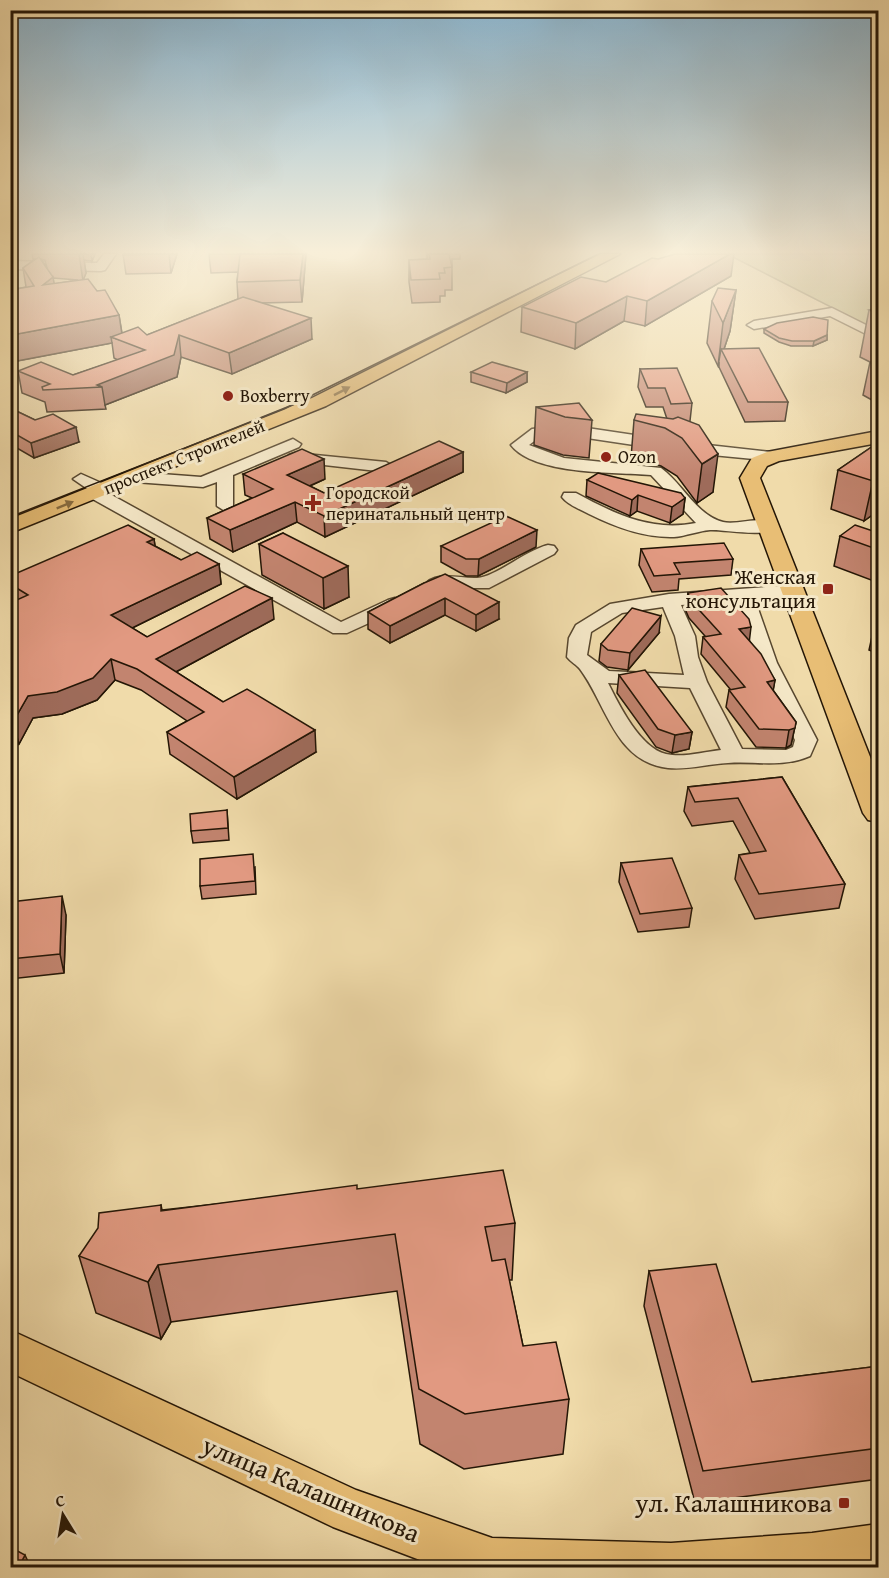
<svg xmlns="http://www.w3.org/2000/svg" width="889" height="1578" viewBox="0 0 889 1578" font-family="'Gentium Book Plus',serif">
	<style>
		.green { fill: #c1be84; stroke: #726a45; stroke-width: 1.5 }
		.lines { fill: none; stroke-linecap: round; stroke-linejoin: round }
		.minor-casing { stroke: #57472f; stroke-width: 3 }
		.major-casing { stroke: #241606; stroke-width: 3 }
		.minor { fill: #f5e8c8; fill-rule: evenodd }
		.major { fill: #e8be75; fill-rule: evenodd }
		.tram { stroke: #241606; stroke-width: 1.5 }
		.wall { fill: #c2846f; stroke: #241606; stroke-width: 1.5; fill-rule: evenodd }
		.shaded-wall { fill: #9e6b5a; stroke: #241606; stroke-width: 1.5 }
		.building { fill: #e19981; stroke: #241606; stroke-width: 1.5 }
		.oneway { fill: #866a3e }
		.poi-dot { fill: #8f2418; stroke: #f5e8c8; stroke-width: 2 }
		.labels { text-anchor: middle; stroke-width: 6; stroke-linejoin: round; paint-order: stroke }
		.far-poi-label { font-size: 18px; fill: #241606; stroke: #f5e8c8; text-anchor: start }
		.far-street-label { font-size: 18px; fill: #241606; stroke: #f5e8c8 }
		.poi-label { font-size: 21px; fill: #241606; stroke: #f5e8c8; text-anchor: end }
		.near-street-label { font-size: 26px; fill: #241606; stroke: #f5e8c8 }
		.near-poi-label { font-size: 26px; fill: #241606; stroke: #f5e8c8; text-anchor: end }
	</style>
	<rect width="100%" height="100%" fill="#f0dbaa"/>
	<filter id="stains"><feTurbulence type="fractalNoise" baseFrequency=".00333" numOctaves="4"/><feColorMatrix values="0 0 0 0 .2 0 0 0 0 .09 0 0 0 0 .02 0 0 0 .5 -.17"/></filter>
	<radialGradient id="worn" r=".72"><stop offset=".6" stop-color="#630" stop-opacity="0"/><stop offset="1" stop-color="#630" stop-opacity=".3"/></radialGradient>
	<!-- green -->
	<polygon class="green" points="733,254 878,254 878,331 731,256"/>
	<g class="lines">
		<defs>
			<g id="minor">
				<polygon points="104,254 116,254 105,270 101,271 10,269 10,261 97,263"/>
				<polygon points="832,308 878,331 878,340 830,316 754,329 747,325 754,321"/>
				<path d="M567,425L681,442L780,453L782,456L780,459L774,461L681,452L567,435L541,436L529,445L564,458L661,468C683,484 696,515 723,522C738,526 768,513 778,526C768,539 725,529 710,530C698,531 686,536 674,537C644,538 615,527 589,514C580,509 568,505 562,497L564,493H576C615,514 651,532 696,523L651,475C615,472 534,475 511,445L532,429Z"/>
				<polygon points="293,439 301,444 299,447 233,475 233,506 225,511 217,506 217,482 203,487 135,482 127,477 135,472 201,477"/>
				<polygon points="295,453 386,462 394,467 386,472 289,461 287,458 289,455"/>
				<polygon points="81,474 108,486 110,490 108,493 341,622 388,600 395,598 404,604 402,608 347,633 333,633 89,497 87,493 89,490 73,479"/>
				<path d="M548,545L554,546L557,550L554,554L489,588H445L433,592L424,586C435,570 460,579 477,578C496,577 526,550 548,545Z"/>
				<path d="M794,585L803,591L801,595L755,600L777,663L817,740L810,756C782,768 757,761 728,763C708,764 688,770 668,768C615,762 607,705 580,669C577,665 571,662 567,657L569,638L576,625L610,604L669,594ZM737,601L757,663L795,740L793,747L786,750L742,749L707,682L698,657L695,636L681,605ZM663,607L675,636L684,675L609,671L587,655L591,632L622,613ZM608,683L690,688L721,750C703,752 683,758 666,754C640,748 619,705 608,683Z"/>
			</g>
			<g id="major">
				<polygon points="600,254 620,254 326,406 10,533 10,519 312,398"/>
				<polygon points="878,431 878,443 779,461 767,466 760,478 878,777 878,822 868,820 863,813 740,478 752,458 767,452"/>
				<polygon points="10,1330 356,1490 492,1538 671,1543 812,1533 878,1524 878,1568 441,1568 333,1527 10,1372"/>
			</g>
		</defs>
		<!-- minor casing -->
		<use href="#minor" class="minor-casing"/>
		<!-- major casing -->
		<use href="#major" class="major-casing"/>
		<!-- minor -->
		<use href="#minor" class="minor"/>
		<!-- major -->
		<use href="#major" class="major"/>
		<!-- tram -->
		<polyline class="tram" points="10,517 284,409 599,254"/>
	</g>
	<!-- wall -->
	<g class="wall">
		<path d="M32,254H95L92,261L84,260L86,273L83,280L97,291L119,315L122,333L147,335L238,299L237,282L238,272L211,273L209,254H306L302,302L261,303L312,339L232,374L181,357L177,377L105,405L106,409L47,412L45,402L22,393L18,371L73,375L118,360L114,358L112,343L17,361L10,343V290L26,287L23,268L35,259H33ZM41,259L45,260L47,268ZM53,278L78,280L54,284Z"/>
		<polygon points="123,254 177,254 171,273 126,274"/>
		<polygon points="427,254 460,254 460,259 452,259 452,290 445,290 445,296 440,296 440,302 412,303 409,282 409,260 427,259"/>
		<polygon points="731,276 645,326 624,321 575,349 521,332 522,307 606,282"/>
		<polygon points="736,290 730,331 724,349 788,402 785,421 745,422 719,367 719,362 718,366 707,343 712,301"/>
		<polygon points="879,308 879,404 863,395 870,362 860,357 869,310"/>
		<polygon points="764,329 827,335 827,340 813,346 791,346 779,342 764,333"/>
		<polygon points="640,369 692,403 690,421 713,492 697,503 677,476 661,466 631,458 634,420 667,419 663,407 646,407 638,387"/>
		<polygon points="471,372 527,372 527,382 506,393 471,382"/>
		<polygon points="536,407 592,420 589,458 563,455 534,445"/>
		<polygon points="10,408 35,420 79,442 34,458 10,444"/>
		<polygon points="879,442 879,510 864,521 831,509 838,470"/>
		<polygon points="463,452 463,472 325,537 297,522 233,552 210,539 207,518 252,498 245,495 243,474 325,479 310,486 324,493"/>
		<polygon points="587,480 685,498 683,514 670,523 637,511 630,516 586,496"/>
		<polygon points="283,533 349,597 324,609 262,575 259,544"/>
		<polygon points="879,533 879,583 834,566 840,536"/>
		<polygon points="154,539 155,546 181,560 219,564 221,584 132,628 147,637 274,619 176,672 223,702 316,752 237,799 170,754 167,732 187,721 141,690 115,680 97,700 62,714 33,718 19,744 10,744 10,603 12,602 10,602 10,576"/>
		<polygon points="441,546 536,547 478,576 466,576 441,562"/>
		<polygon points="641,549 733,559 731,575 679,579 678,590 652,592 639,565"/>
		<polygon points="424,583 499,619 476,631 445,615 390,643 368,629 368,612"/>
		<polygon points="688,593 749,640 775,680 773,690 796,722 791,745 786,748 756,747 726,707 729,690 730,689 701,654 703,637 705,636 689,618 685,609"/>
		<polygon points="879,616 879,654 869,650 876,618"/>
		<polygon points="659,633 628,670 607,667 599,661 601,644"/>
		<polygon points="619,675 692,732 689,749 672,753 656,747 617,693"/>
		<polygon points="782,777 845,884 839,908 755,919 735,879 739,855 750,853 733,821 692,826 684,811 688,787"/>
		<polygon points="227,810 229,840 193,843 191,831"/>
		<polygon points="621,863 692,908 689,927 638,932 619,882"/>
		<polygon points="255,867 256,894 202,899 200,886"/>
		<polygon points="10,902 66,915 64,973 10,979"/>
		<polygon points="357,1189 515,1223 512,1280 509,1280 523,1346 569,1399 563,1454 464,1469 420,1444 397,1291 171,1322 161,1339 96,1313 79,1256 161,1205 162,1210"/>
		<polygon points="649,1271 752,1382 879,1366 879,1479 695,1503 644,1306"/>
	</g>
	<!-- shaded-wall -->
	<g class="shaded-wall">
		<polygon points="79,254 83,254 86,273 83,281"/>
		<polygon points="91,254 95,254 92,261"/>
		<polygon points="169,254 177,254 171,273"/>
		<polygon points="303,254 306,254 302,302 300,280"/>
		<polygon points="730,254 734,254 731,276 645,326 647,301"/>
		<polygon points="53,277 57,302 43,285"/>
		<polygon points="736,290 730,331 723,352 721,349 718,366 723,323"/>
		<polygon points="627,296 624,321 575,349 576,323"/>
		<polygon points="119,315 123,341 111,337 112,343 17,361 12,335"/>
		<polygon points="311,318 312,339 232,374 229,353"/>
		<polygon points="179,335 181,357 177,377 105,405 102,387 97,385"/>
		<polygon points="827,335 827,340 813,346 814,341"/>
		<polygon points="527,372 527,382 506,393 507,383"/>
		<polygon points="76,427 79,442 34,458 31,443"/>
		<polygon points="463,452 463,472 325,537 324,516"/>
		<polygon points="718,454 713,492 697,503 702,464"/>
		<polygon points="324,459 325,479 289,495 287,475"/>
		<polygon points="879,477 879,510 864,521 873,481"/>
		<polygon points="638,495 637,511 630,516 632,500"/>
		<polygon points="685,498 683,514 670,523 672,507"/>
		<polygon points="295,502 297,522 233,552 230,530"/>
		<polygon points="537,530 536,547 478,576 479,559"/>
		<polygon points="154,539 157,559 147,542"/>
		<polygon points="219,564 221,584 114,637 111,615"/>
		<polygon points="348,566 349,597 324,609 323,578"/>
		<polygon points="272,598 274,619 159,681 156,659"/>
		<polygon points="445,598 445,615 390,643 390,626"/>
		<polygon points="499,602 499,619 476,631 476,615"/>
		<polygon points="661,616 659,633 628,670 630,653"/>
		<polygon points="751,627 749,644 739,629"/>
		<polygon points="111,659 115,680 97,700 62,714 33,718 19,744 13,722 28,696"/>
		<polygon points="775,680 772,698 767,682"/>
		<polygon points="796,722 791,745 786,748 789,730"/>
		<polygon points="315,730 316,752 237,799 234,777"/>
		<polygon points="692,732 689,749 672,753 675,735"/>
		<polygon points="62,896 66,915 64,973 60,954"/>
		<polygon points="158,1265 171,1322 161,1339 148,1282"/>
		<polygon points="25,1555 31,1568 18,1568"/>
	</g>
	<!-- building -->
	<g class="building">
		<polygon points="123,254 169,254 123,255"/>
		<polygon points="240,254 303,254 300,280 237,282"/>
		<polygon points="429,254 449,254 452,267 444,268 445,273 439,273 440,279 411,280 409,260 430,259"/>
		<polygon points="675,254 730,254 647,301 627,296 576,323 522,307 581,277 606,282 652,258 658,259"/>
		<polygon points="39,257 53,277 43,285 88,279 97,291 105,290 119,315 12,335 10,331 10,290 34,286 23,268"/>
		<polygon points="718,288 736,290 723,323 712,301"/>
		<polygon points="243,297 311,318 229,353 179,335 174,355 97,385 102,387 43,390 42,387 50,384 18,371 41,362 73,375 145,350 111,337 138,327 147,335"/>
		<polygon points="879,308 879,314 869,310"/>
		<polygon points="813,317 828,320 827,335 814,341 792,341 779,338 764,329 777,323"/>
		<polygon points="759,348 788,402 748,402 721,349"/>
		<polygon points="492,362 527,372 507,383 471,372"/>
		<polygon points="677,368 692,403 671,404 665,388 648,388 640,369"/>
		<polygon points="579,403 592,420 565,417 536,407"/>
		<polygon points="10,408 35,420 53,414 76,427 31,443 10,431"/>
		<polygon points="636,414 673,419 678,417 699,425 718,454 702,464 682,438 665,428 634,420"/>
		<polygon points="439,441 463,452 324,516 295,502 230,530 207,518 273,489 243,474 302,449 324,459 287,475 324,493"/>
		<polygon points="879,442 879,477 873,481 838,470"/>
		<polygon points="598,473 681,493 685,498 672,507 638,495 632,500 587,480"/>
		<polygon points="506,516 537,530 479,559 466,559 441,546"/>
		<polygon points="128,525 154,539 147,542 181,560 197,552 219,564 111,615 147,637 245,586 272,598 156,659 223,702 247,689 315,730 234,777 167,732 204,712 137,669 111,659 93,678 57,692 28,696 13,722 10,722 10,603 28,595 10,584 10,576"/>
		<polygon points="855,525 879,533 879,550 840,536"/>
		<polygon points="283,533 348,566 323,578 259,544"/>
		<polygon points="724,543 733,559 674,563 680,574 654,576 641,549"/>
		<polygon points="445,574 499,602 476,615 445,598 390,626 368,612 424,583"/>
		<polygon points="721,588 749,619 751,627 739,629 761,654 775,680 767,682 796,722 795,728 789,730 759,729 729,690 745,687 703,637 721,634 691,601 688,593"/>
		<polygon points="632,608 661,616 630,653 608,650 601,644"/>
		<polygon points="645,670 692,732 675,735 658,729 619,675"/>
		<polygon points="782,777 845,884 759,894 739,855 766,851 738,798 695,802 688,787"/>
		<polygon points="227,810 228,828 191,831 190,814"/>
		<polygon points="253,854 255,881 200,886 200,859"/>
		<polygon points="672,858 692,908 640,914 621,863"/>
		<polygon points="62,896 60,954 10,959 10,902"/>
		<polygon points="503,1170 515,1223 485,1227 492,1261 505,1259 523,1346 556,1342 569,1399 465,1414 419,1389 395,1234 158,1265 148,1282 79,1256 98,1228 99,1213 161,1205 161,1211 357,1185 357,1189"/>
		<polygon points="716,1264 752,1382 879,1366 879,1448 703,1471 649,1271"/>
		<polygon points="10,1547 25,1555 18,1568 10,1568"/>
	</g>
	<!-- one-way arrows -->
	<defs><path id="oneway-solid" d="M-6-.8H1V-3.2L6.5 0L1 3.2V.8H-6Z" transform="scale(1.5)"/></defs>
	<g class="oneway">
		<use href="#oneway-solid" transform="translate(342 391) rotate(-27)"/>
		<use href="#oneway-solid" transform="translate(65 505) rotate(-22)"/>
	</g>
	<!-- sky -->
	<linearGradient id="sky" x2="0" y2="1"><stop stop-color="#89b6d2"/><stop offset="0.53" stop-color="#f8efd9"/><stop offset="1" stop-color="#f8efd9" stop-opacity="0"/></linearGradient>
	<rect width="889" height="475" fill="url(#sky)"/>
	<!-- markers -->
	<g class="poi-dot">
		<circle cx="228" cy="396" r="6"/>
		<circle cx="606" cy="457" r="6"/>
		<path d="M310 494h6v6h6v6h-6v6h-6v-6h-6v-6h6z"/>
		<rect x="822" y="583" width="12" height="12" rx="3"/>
		<rect x="838" y="1497" width="12" height="12" rx="3"/>
	</g>
	<g class="labels">
		<!-- far-poi labels -->
		<g class="far-poi-label">
			<text x="240" y="402">Boxberry</text>
			<text x="618" y="463">Ozon</text>
			<text x="326" y="499">Городской<tspan x="326" dy="21">перинатальный центр</tspan></text>
		</g>
		<!-- far-street labels -->
		<g class="far-street-label">
			<text transform="translate(184 457) rotate(-22)" y="6">проспект Строителей</text>
		</g>
		<!-- poi labels -->
		<g class="poi-label">
			<text x="816" y="584">Женская<tspan x="816" dy="24">консультация</tspan></text>
		</g>
		<!-- near-street labels -->
		<g class="near-street-label">
			<text transform="translate(311 1489) rotate(23)" y="9">улица Калашникова</text>
		</g>
		<!-- near-poi labels -->
		<g class="near-poi-label">
			<text x="832" y="1512">ул. Калашникова</text>
		</g>
	</g>
	<!-- margin -->
	<rect width="889" height="1578" fill="none" stroke="#f0dbaa" stroke-width="36"/>
	<rect x="12" y="12" width="865" height="1554" fill="none" stroke="#241606" stroke-width="3"/>
	<rect x="18" y="18" width="853" height="1542" fill="none" stroke="#241606" stroke-width="1.5"/>
	<!-- north arrow -->
	<g transform="translate(63 1515) rotate(349)" stroke="#f5e8c8" stroke-width="4.5" paint-order="stroke">
	<path d="M0-4.5L10 22L0 15L-10 22Z" fill="#241606"/>
	<text y="-9" font-size="16" font-weight="bold" text-anchor="middle" fill="#241606">С</text>
	</g>
	<rect width="100%" height="100%" filter="url(#stains)"/>
	<rect width="100%" height="100%" fill="url(#worn)"/>
</svg>
